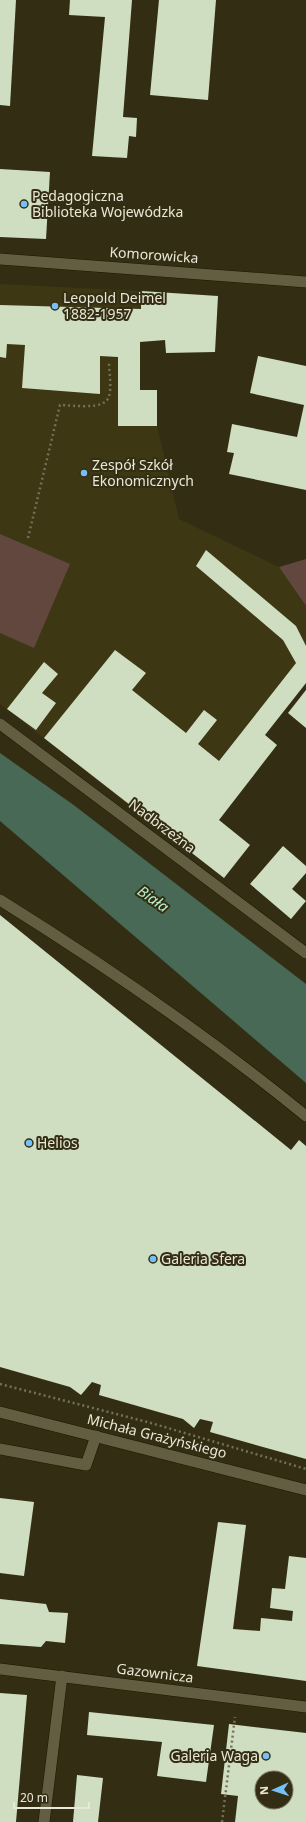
<svg xmlns="http://www.w3.org/2000/svg" width="306" height="1822" viewBox="0 0 306 1822" font-family="'Noto Sans',sans-serif">
	<style>
		.built { fill: #3d3714 }
		.green { fill: #61473d }
		.water { fill: #486955 }
		.building { fill: #cfdec0; fill-rule: evenodd }
		.lines { fill: none; stroke-linecap: round; stroke-linejoin: round }
		.service-casing { stroke: #1a1600; stroke-width: 12 }
		.minor-casing { stroke: #1a1600; stroke-width: 12 }
		.path { stroke: #747058; stroke-width: 2.5; stroke-dasharray: 2 3; stroke-linecap: butt }
		.service { stroke: #635e41; stroke-width: 11 }
		.minor { stroke: #635e41; stroke-width: 11 }
		.poi-dot { fill: #76c0f7; stroke: #332e13; stroke-width: 1.5 }
		.labels { text-anchor: middle; stroke-width: 4; stroke-linejoin: round; paint-order: stroke }
		.poi-label { font-size: 14px; fill: #e9e7d6; stroke: #332e13; text-anchor: start }
		.street-label { font-size: 14px; fill: #e9e7d6; stroke: #332e13 }
		.water-label { font-size: 15px; font-style: italic; fill: #b4f1cb; stroke: #332e13 }
	</style>
	<rect width="100%" height="100%" fill="#332e13"/>
	<!-- built -->
	<polygon class="built" points="0,284 141,291 140,390 157,390 157,426 179,519 279,567 306,606 306,660 301,656 163,832 0,704"/>
	<!-- green -->
	<g class="green">
		<polygon points="0,534 70,564 34,648 0,633"/>
		<polygon points="306,559 306,606 279,567"/>
	</g>
	<!-- water -->
	<polygon class="water" points="0,753 75,806 306,984 306,1083 0,821"/>
	<!-- building -->
	<g class="building">
		<polygon points="0,0 16,0 10,106 0,105"/>
		<polygon points="70,0 132,0 123,117 137,118 136,137 129,136 127,158 92,156 105,17 69,15"/>
		<polygon points="159,0 216,0 208,100 150,95"/>
		<polygon points="0,169 50,172 46,239 0,237"/>
		<polygon points="141,291 218,296 215,352 166,353 165,340 140,342 140,390 157,390 157,426 118,426 118,357 100,356 100,394 22,388 25,345 7,344 6,358 0,357 0,305 141,309"/>
		<polygon points="258,356 306,366 306,490 229,474 234,453 227,452 232,424 297,437 304,405 250,393"/>
		<polygon points="206,550 296,626 306,646 306,683 265,735 277,745 219,820 250,845 224,878 44,738 115,650 146,673 132,690 186,733 204,710 217,720 198,744 219,761 296,663 283,640 196,566"/>
		<polygon points="44,662 58,674 42,693 56,703 36,730 7,709"/>
		<polygon points="306,690 306,728 288,713"/>
		<polygon points="283,846 306,866 306,873 292,889 306,901 291,919 250,884"/>
		<polygon points="0,915 291,1150 299,1140 306,1146 306,1459 210,1432 213,1422 200,1419 194,1428 183,1419 99,1395 101,1385 92,1382 81,1395 70,1387 0,1367"/>
		<polygon points="0,1498 34,1502 24,1576 0,1573"/>
		<polygon points="218,1522 246,1525 233,1629 260,1631 261,1618 292,1621 293,1611 270,1608 272,1588 285,1589 289,1556 306,1558 306,1681 197,1666"/>
		<polygon points="0,1599 46,1604 49,1612 68,1613 65,1643 46,1641 41,1647 0,1644"/>
		<polygon points="0,1693 27,1695 16,1822 0,1822"/>
		<polygon points="89,1712 214,1725 206,1782 157,1776 162,1742 87,1735"/>
		<path d="M229,1724L306,1733V1822H235L238,1796L221,1794ZM262,1778H286V1802H262Z"/>
		<polygon points="77,1775 103,1778 98,1822 73,1822"/>
	</g>
	<g class="lines">
		<defs>
			<g id="service">
				<path d="M0,900C106,966 209,1037 306,1116"/>
				<polyline points="0,1449 86,1465 96,1436"/>
			</g>
			<g id="minor">
				<polyline points="0,259 306,282"/>
				<polyline points="0,724 306,953"/>
				<polyline points="0,1412 306,1490"/>
				<polyline points="0,1669 306,1707"/>
				<polyline points="44,1822 62,1676"/>
			</g>
		</defs>
		<!-- service casing -->
		<use href="#service" class="service-casing"/>
		<!-- minor casing -->
		<use href="#minor" class="minor-casing"/>
		<!-- path -->
		<g class="path">
			<path d="M28,538L60,405C72,405 106,411 109,396C112,386 109,372 109,362"/>
			<polyline points="0,1384 151,1423 306,1469"/>
			<polyline points="222,1822 235,1717"/>
		</g>
		<!-- service -->
		<use href="#service" class="service"/>
		<!-- minor -->
		<use href="#minor" class="minor"/>
	</g>
	<!-- markers -->
	<g class="poi-dot">
		<circle cx="24" cy="204" r="4"/>
		<circle cx="55" cy="306" r="4"/>
		<circle cx="84" cy="473" r="4"/>
		<circle cx="29" cy="1143" r="4"/>
		<circle cx="153" cy="1259" r="4"/>
		<circle cx="266" cy="1756" r="4"/>
	</g>
	<g class="labels">
		<!-- poi labels -->
		<g class="poi-label">
			<text x="32" y="201">Pedagogiczna<tspan x="32" dy="16">Biblioteka Wojewódzka</tspan></text>
			<text x="63" y="303">Leopold Deimel<tspan x="63" dy="16">1882-1957</tspan></text>
			<text x="92" y="470">Zespół Szkół<tspan x="92" dy="16">Ekonomicznych</tspan></text>
			<text x="37" y="1148">Helios</text>
			<text x="161" y="1264">Galeria Sfera</text>
			<text x="258" y="1761" text-anchor="end">Galeria Waga</text>
		</g>
		<!-- street labels -->
		<g class="street-label">
			<text transform="translate(154 255) rotate(4)" y="5">Komorowicka</text>
			<text transform="translate(162 826) rotate(37)" y="5">Nadbrzeżna</text>
			<text transform="translate(157 1436) rotate(14)" y="5">Michała Grażyńskiego</text>
			<text transform="translate(155 1673) rotate(7)" y="5">Gazownicza</text>
		</g>
		<!-- water labels -->
		<g class="water-label">
			<text transform="translate(153 899) rotate(35)" y="5">Biała</text>
		</g>
	</g>
	<!-- north arrow -->
	<g transform="translate(274 1790) rotate(267)"><circle r="19" fill="#332e13" stroke="#7c7861"/>
	<path d="M0-3L7 15L0 10L-7 15Z" fill="#76c0f7"/>
	<text y="-6" font-size="11" font-weight="bold" text-anchor="middle" fill="#e9e7d6">N</text>
	</g>
	<!-- scale -->
	<path d="M14 1802v6h75v-6" fill="none" stroke="#e9e7d6" stroke-width="2"/>
	<text x="20" y="1802" font-size="12" fill="#e9e7d6" stroke="#332e13" stroke-width="3" paint-order="stroke">20 m</text>
</svg>
